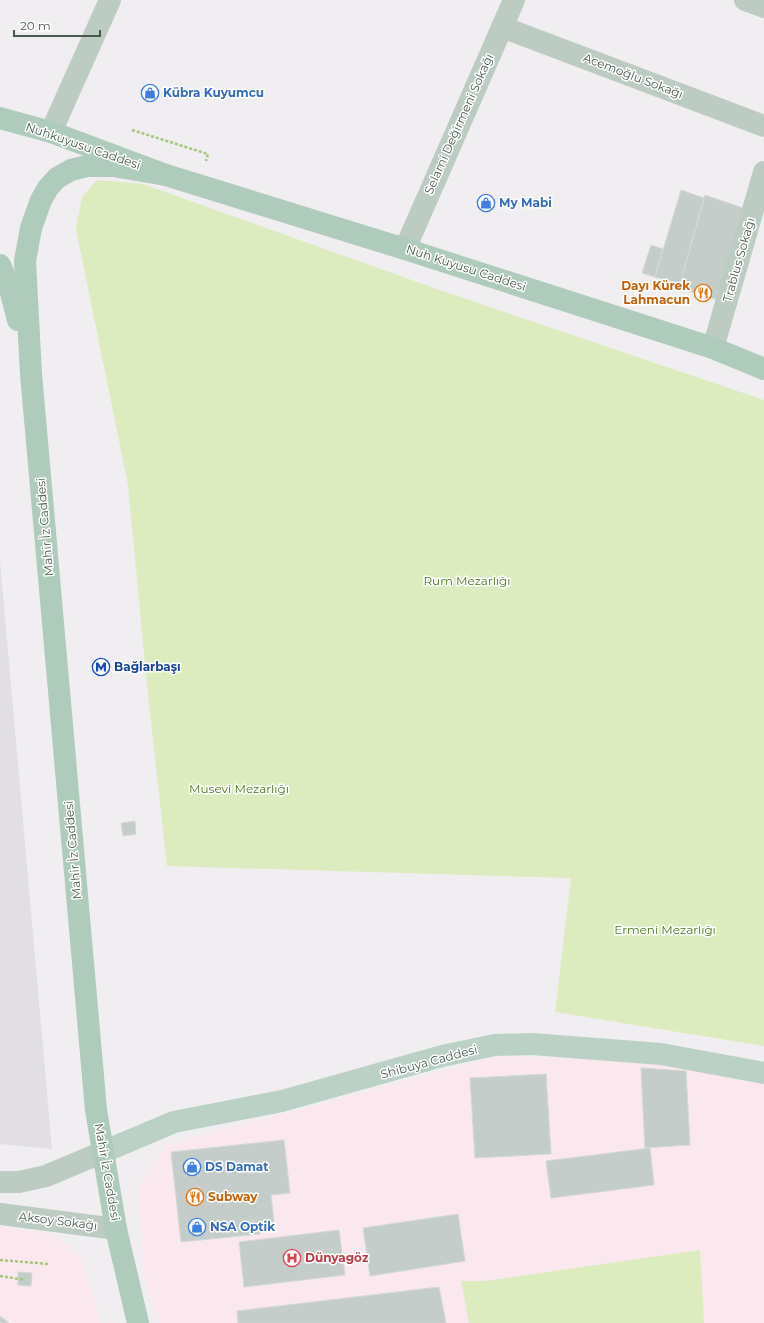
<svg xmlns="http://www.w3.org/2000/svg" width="764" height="1323" viewBox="0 0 764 1323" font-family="Montserrat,sans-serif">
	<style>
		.commercial { fill: #fae8ee }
		.education { fill: #e1dfe2 }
		.green { fill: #ddecbe }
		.building { fill: #c5cdca; stroke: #d2d9d7 }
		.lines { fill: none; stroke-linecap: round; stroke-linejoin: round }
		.path { stroke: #a4c779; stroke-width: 2.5; stroke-dasharray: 3 2; stroke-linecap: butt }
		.street { stroke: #bdccc3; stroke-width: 22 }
		.secondary { stroke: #bcd1c6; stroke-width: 22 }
		.primary { stroke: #afcbbb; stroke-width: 22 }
		.labels { text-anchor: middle; stroke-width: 3; stroke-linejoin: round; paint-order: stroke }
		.street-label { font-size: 12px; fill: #475a4f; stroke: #fff }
		.shop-label { font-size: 12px; font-weight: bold; fill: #366cbe; stroke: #fff; text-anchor: start }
		.food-label { font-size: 12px; font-weight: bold; fill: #c56008; stroke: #fff; text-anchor: end }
		.park-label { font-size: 12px; fill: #4e771c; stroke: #fff }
		.transit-label { font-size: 12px; font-weight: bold; fill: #164399; stroke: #fff; text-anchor: start }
		.health-label { font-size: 12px; font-weight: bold; fill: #be3a42; stroke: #fff; text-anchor: start }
	</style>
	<rect width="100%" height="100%" fill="#f0eef0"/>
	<!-- commercial -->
	<g class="commercial">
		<polygon points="498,1056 630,1059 764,1080 764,1323 159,1323 144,1278 138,1189 166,1145"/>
		<polygon points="0,1227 55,1234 80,1256 92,1291 100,1323 0,1323"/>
	</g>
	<!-- education -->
	<polygon class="education" points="0,561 52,1149 0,1144"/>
	<!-- green -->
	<g class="green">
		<polygon points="97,180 143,184 431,287 764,400 764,1046 555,1012 571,878 167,866 147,685 128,485 76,229 82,197"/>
		<polygon points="700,1250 704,1323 469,1323 461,1281 485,1281"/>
	</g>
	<!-- building -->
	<g class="building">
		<polygon points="681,190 704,198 680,284 655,277"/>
		<polygon points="705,195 746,209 721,301 679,288"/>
		<polygon points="651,245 663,249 655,277 642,273"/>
		<polygon points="135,821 136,834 123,836 121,823"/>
		<polygon points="641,1068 686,1071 690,1145 645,1148"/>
		<polygon points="546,1074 551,1154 475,1158 470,1078"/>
		<polygon points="284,1140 290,1193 271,1195 274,1222 259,1224 260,1234 181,1242 171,1152"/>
		<polygon points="650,1148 654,1185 551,1198 546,1161"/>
		<polygon points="458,1214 465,1261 370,1276 363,1228"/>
		<polygon points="339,1230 345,1275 244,1287 239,1242"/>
		<polygon points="18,1272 32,1273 31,1286 18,1285"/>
		<polygon points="439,1287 446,1323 238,1323 237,1311"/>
		<polygon points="0,1316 9,1323 0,1323"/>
	</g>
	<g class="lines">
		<!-- path -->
		<g class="path">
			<polyline points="132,130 208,154 206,161"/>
			<polyline points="0,1260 49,1264"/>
			<polyline points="0,1276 25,1280"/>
		</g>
		<!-- street -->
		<g class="street">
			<polyline points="745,0 764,7"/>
			<polyline points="502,27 764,126"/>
			<polyline points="51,132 110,0"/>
			<polyline points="405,249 514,0"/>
			<polyline points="713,348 764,172"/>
			<polyline points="0,1182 19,1182 46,1176 103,1152"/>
			<polyline points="0,1214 116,1229"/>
		</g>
		<!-- secondary -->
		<polyline class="secondary" points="103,1152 174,1122 282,1101 442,1056 495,1045 532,1044 661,1054 764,1073"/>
		<!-- primary -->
		<g class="primary">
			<polyline points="0,118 51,132 166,175 405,249 713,348 764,369"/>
			<polyline points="0,265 10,289 18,320"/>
			<polyline points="138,1323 116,1229 96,1110 31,374 25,261 31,228 41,200 48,188 57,178 71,170 87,166 113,166 166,175"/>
		</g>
	</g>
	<!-- icons -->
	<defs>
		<symbol id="shop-ring" viewBox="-11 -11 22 22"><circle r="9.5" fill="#fff" stroke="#3f7fe0" stroke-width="1.5"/><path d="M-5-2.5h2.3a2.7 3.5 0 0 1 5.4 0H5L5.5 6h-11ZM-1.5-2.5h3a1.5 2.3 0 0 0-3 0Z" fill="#3f7fe0"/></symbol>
		<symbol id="restaurant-ring" viewBox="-11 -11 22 22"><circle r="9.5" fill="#fff" stroke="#e8710a" stroke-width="1.5"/><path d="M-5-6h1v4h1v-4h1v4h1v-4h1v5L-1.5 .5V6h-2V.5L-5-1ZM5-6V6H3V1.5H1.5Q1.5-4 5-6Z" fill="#e8710a"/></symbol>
		<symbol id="metro-ring" viewBox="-11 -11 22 22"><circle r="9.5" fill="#fff" stroke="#1a4fb4" stroke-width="1.5"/><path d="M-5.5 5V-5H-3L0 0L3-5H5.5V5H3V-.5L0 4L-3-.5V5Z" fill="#1a4fb4"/></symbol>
		<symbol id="hospital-ring" viewBox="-11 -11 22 22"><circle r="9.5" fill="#fff" stroke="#e0444e" stroke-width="1.5"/><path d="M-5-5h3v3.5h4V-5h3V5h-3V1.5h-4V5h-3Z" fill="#e0444e"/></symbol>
	</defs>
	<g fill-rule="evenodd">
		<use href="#shop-ring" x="140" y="83" width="20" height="20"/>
		<use href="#shop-ring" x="476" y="193" width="20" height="20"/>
		<use href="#restaurant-ring" x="693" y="283" width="20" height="20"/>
		<use href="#metro-ring" x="91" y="657" width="20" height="20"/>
		<use href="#shop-ring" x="182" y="1157" width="20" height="20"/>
		<use href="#restaurant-ring" x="185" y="1187" width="20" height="20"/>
		<use href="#shop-ring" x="187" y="1217" width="20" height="20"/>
		<use href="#hospital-ring" x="282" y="1248" width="20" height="20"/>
	</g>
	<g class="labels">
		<!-- street labels -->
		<g class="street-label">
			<text transform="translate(633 76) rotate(21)" y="4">Acemoğlu Sokağı</text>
			<text transform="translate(459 124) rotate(-66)" y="4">Selami Değirmeni Sokağı</text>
			<text transform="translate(83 146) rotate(19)" y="4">Nuhkuyusu Caddesi</text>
			<text transform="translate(739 260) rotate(-74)" y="4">Trablus Sokağı</text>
			<text transform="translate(466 268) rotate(18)" y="4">Nuh Kuyusu Caddesi</text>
			<text transform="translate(45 527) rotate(-95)" y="4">Mahir İz Caddesi</text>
			<text transform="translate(73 850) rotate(-95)" y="4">Mahir İz Caddesi</text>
			<text transform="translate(429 1062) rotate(-15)" y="4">Shibuya Caddesi</text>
			<text transform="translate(107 1172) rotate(80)" y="4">Mahir İz Caddesi</text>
			<text transform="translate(58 1221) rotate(7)" y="4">Aksoy Sokağı</text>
		</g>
		<!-- shop labels -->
		<g class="shop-label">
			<text x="163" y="97">Kübra Kuyumcu</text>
			<text x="499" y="207">My Mabi</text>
			<text x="205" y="1171">DS Damat</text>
			<text x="210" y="1231">NSA Optik</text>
		</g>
		<!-- food labels -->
		<g class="food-label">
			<text x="690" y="290">Dayı Kürek<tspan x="690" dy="14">Lahmacun</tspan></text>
			<text x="208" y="1201" text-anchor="start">Subway</text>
		</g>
		<!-- park labels -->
		<g class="park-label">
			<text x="467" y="585">Rum Mezarlığı</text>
			<text x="239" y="793">Musevi Mezarlığı</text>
			<text x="665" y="934">Ermeni Mezarlığı</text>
		</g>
		<!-- transit labels -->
		<g class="transit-label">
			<text x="114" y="671">Bağlarbaşı</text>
		</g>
		<!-- health labels -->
		<g class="health-label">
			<text x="305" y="1262">Dünyagöz</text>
		</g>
	</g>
	<!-- scale -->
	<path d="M14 30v6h86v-6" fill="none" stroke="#475a4f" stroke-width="2"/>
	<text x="20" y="30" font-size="12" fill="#475a4f" stroke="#ffffff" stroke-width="3" paint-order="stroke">20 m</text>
</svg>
